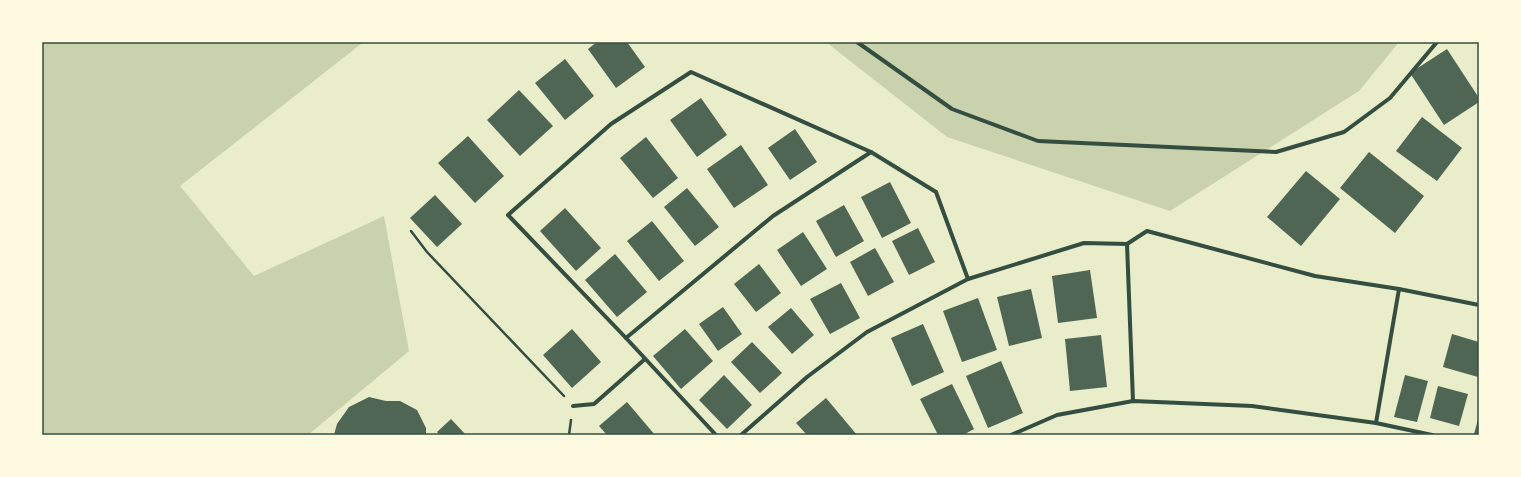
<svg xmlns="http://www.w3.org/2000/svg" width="1521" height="477" viewBox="0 0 1521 477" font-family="Montserrat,sans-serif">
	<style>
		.green { fill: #cad2ad }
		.building { fill: #4f6655 }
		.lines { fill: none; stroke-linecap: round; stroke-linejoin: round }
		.path { stroke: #344e41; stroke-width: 2.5 }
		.minor { stroke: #344e41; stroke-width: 4 }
		.neatline { fill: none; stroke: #344e41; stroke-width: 1.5 }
	</style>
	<rect width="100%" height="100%" fill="#e9edc9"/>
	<!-- green -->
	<g class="green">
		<polygon points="42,42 361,42 361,44 180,186 254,276 384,216 409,351 308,435 42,435"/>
		<polygon points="826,42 1399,42 1359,91 1170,211 947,137"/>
	</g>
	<!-- building -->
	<g class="building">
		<polygon points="597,42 627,42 645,67 616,88 588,49"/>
		<polygon points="1447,49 1479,98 1479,102 1444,125 1410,73"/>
		<polygon points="565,59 594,96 565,120 535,83"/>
		<polygon points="519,90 553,126 520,156 487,120"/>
		<polygon points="701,98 727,135 697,157 670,120"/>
		<polygon points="1422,117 1462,148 1437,181 1396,151"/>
		<polygon points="795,129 817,162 790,180 768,148"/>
		<polygon points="468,136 504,176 475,203 438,163"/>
		<polygon points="646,137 678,178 653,198 620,158"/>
		<polygon points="741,145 768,185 734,208 707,169"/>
		<polygon points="1369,152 1424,196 1395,233 1340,188"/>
		<polygon points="1306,171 1340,199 1301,246 1267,217"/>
		<polygon points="890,182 911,223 882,238 861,197"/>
		<polygon points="687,188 719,227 695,246 664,207"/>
		<polygon points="435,195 462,224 437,247 410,218"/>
		<polygon points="844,205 864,241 836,257 816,221"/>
		<polygon points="565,208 601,248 576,271 540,231"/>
		<polygon points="652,221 684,261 659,281 627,241"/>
		<polygon points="918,228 935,262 909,275 892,241"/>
		<polygon points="803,232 827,269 801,286 777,250"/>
		<polygon points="875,248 894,282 868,296 850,262"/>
		<polygon points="615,254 647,292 617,317 585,280"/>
		<polygon points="759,264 781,293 756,312 734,284"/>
		<polygon points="1090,270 1097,318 1058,323 1052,276"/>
		<polygon points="841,283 860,318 830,334 810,299"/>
		<polygon points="1031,289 1042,338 1009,346 997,297"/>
		<polygon points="978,298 997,350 962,362 943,311"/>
		<polygon points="723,307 742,334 718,351 699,324"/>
		<polygon points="791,308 814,335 792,354 768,327"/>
		<polygon points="923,324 944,372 912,386 891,338"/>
		<polygon points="572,329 601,362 572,388 543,355"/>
		<polygon points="685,329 713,361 681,389 653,356"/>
		<polygon points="1452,334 1479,342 1478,377 1443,367"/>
		<polygon points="1101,335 1107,387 1070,391 1065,339"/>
		<polygon points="752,342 782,373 760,393 731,362"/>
		<polygon points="1001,361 1023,413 988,428 966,376"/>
		<polygon points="724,375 752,405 727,429 699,400"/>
		<polygon points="1405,375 1428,381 1417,422 1394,417"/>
		<polygon points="952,384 974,429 963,435 938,435 920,399"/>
		<polygon points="1438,386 1468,394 1459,426 1430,418"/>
		<polygon points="369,397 386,401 400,401 417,410 426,428 426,435 334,435 337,424 349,407"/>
		<polygon points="826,398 857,435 807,435 796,423"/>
		<polygon points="627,402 655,435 607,435 599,426"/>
		<polygon points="1479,416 1479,435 1474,434"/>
		<polygon points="451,419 466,435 440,435 437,432"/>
	</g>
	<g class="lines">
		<!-- path -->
		<g class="path">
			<polyline points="411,231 427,252 564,396"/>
			<polyline points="569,435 571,420"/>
		</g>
		<!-- minor -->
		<g class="minor">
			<polyline points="857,42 952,109 1038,141 1276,152 1344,132 1390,98 1437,42"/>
			<polyline points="1127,244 1133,401"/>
			<polyline points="626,338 773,216 871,152"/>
			<polyline points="573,406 594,404 645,359"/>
			<polyline points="1376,423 1399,289"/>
			<polyline points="716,435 626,338 508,215 611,124 691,72 871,152 936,192 968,279"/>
			<polyline points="741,435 807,377 867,332 968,279 1084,243 1127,244 1147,231 1315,276 1399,289 1479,305"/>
			<polyline points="1011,435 1057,415 1133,401 1252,406 1376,423 1432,435"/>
		</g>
	</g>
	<!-- border -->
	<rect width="1521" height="477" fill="none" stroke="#fefae0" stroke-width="86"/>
	<rect x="43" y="43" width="1435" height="391" class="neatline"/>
</svg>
